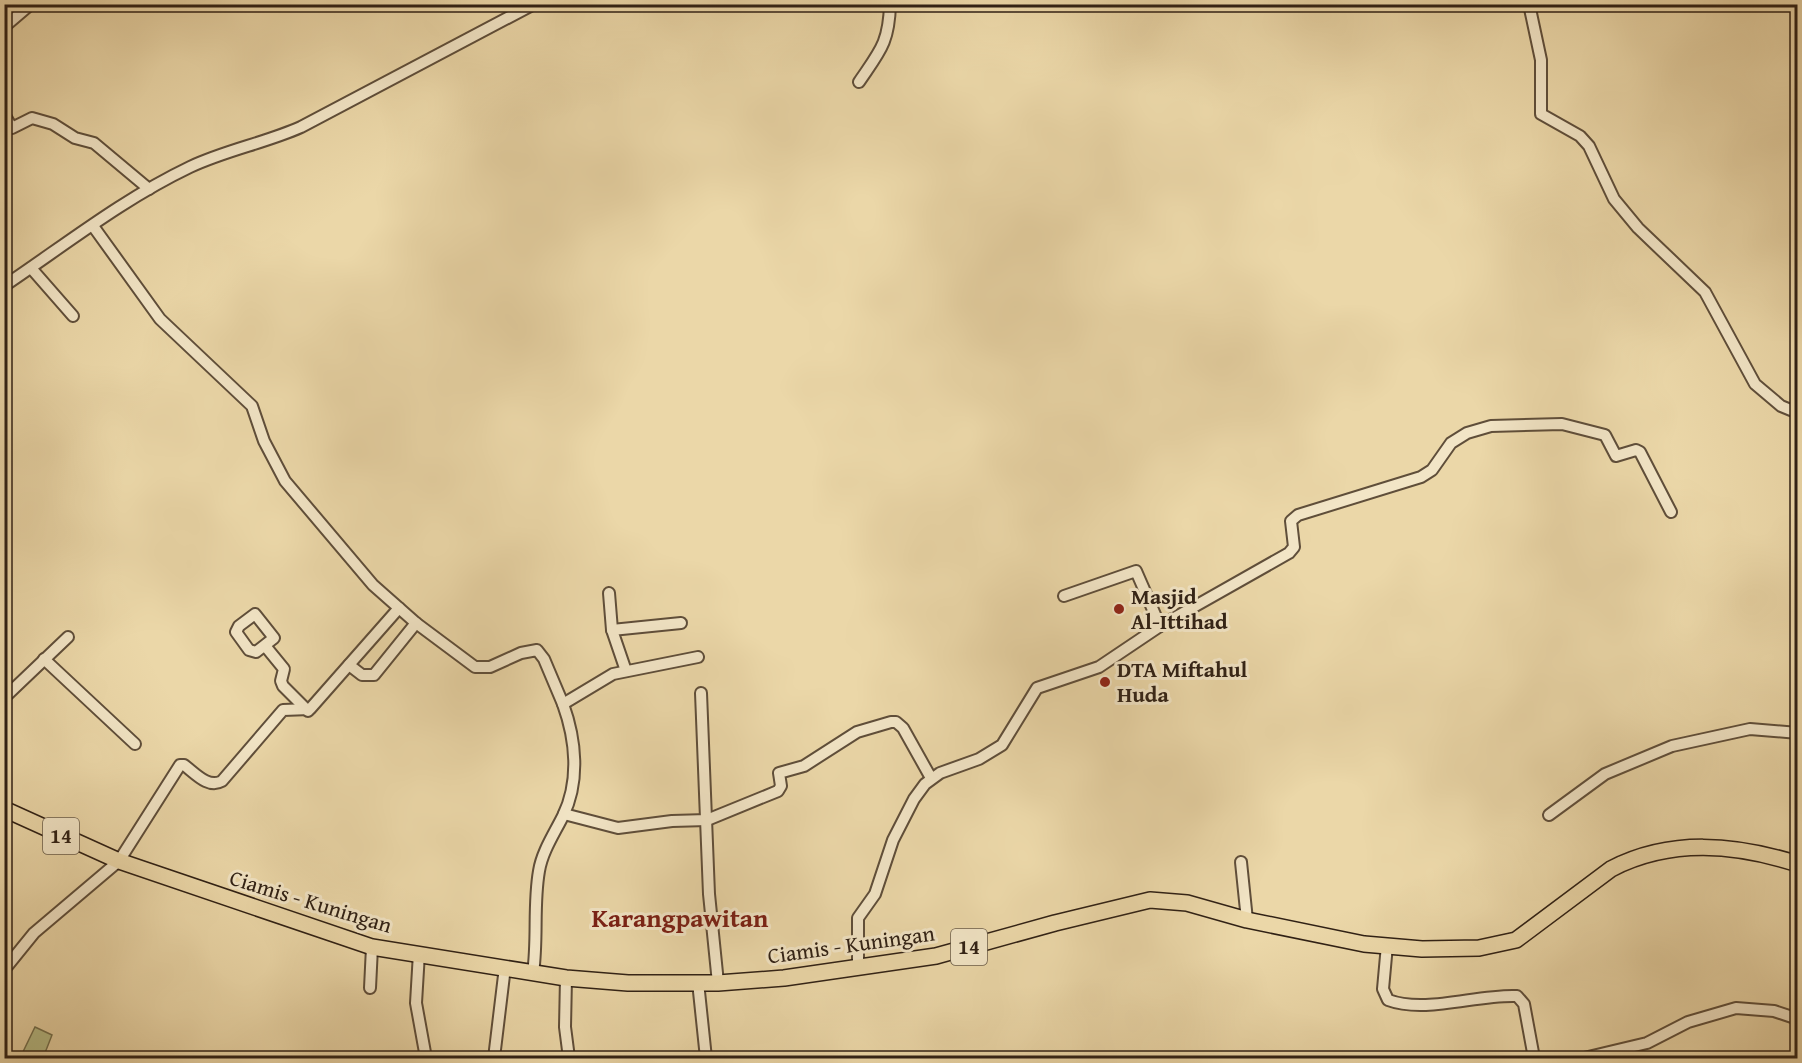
<svg xmlns="http://www.w3.org/2000/svg" width="1802" height="1063" viewBox="0 0 1802 1063" font-family="'Gentium Book Plus',serif">
	<style>
		.green { fill: #b7be88; stroke: #74704e; stroke-width: 1.5 }
		.lines { fill: none; stroke-linecap: round; stroke-linejoin: round }
		.minor-casing { stroke: #5f4e3a; stroke-width: 14 }
		.highway-casing { stroke: #302115; stroke-width: 18 }
		.minor { stroke: #f2e5c6; stroke-width: 10 }
		.highway { stroke: #ebd7a8; stroke-width: 15 }
		.poi-dot { fill: #8f2418; stroke: #f2e5c6; stroke-width: 2 }
		.labels { text-anchor: middle; stroke-width: 6; stroke-linejoin: round; paint-order: stroke }
		.shield { fill: #f2e5c6; stroke: #6a5c4a; stroke-width: 1.5 }
		.shield-label { font-size: 21px; font-weight: bold; fill: #302115 }
		.poi-label { font-size: 22px; font-weight: bold; fill: #302115; stroke: #f2e5c6; text-anchor: start }
		.street-label { font-size: 22px; fill: #302115; stroke: #f2e5c6 }
		.quarter-label { font-size: 26px; font-weight: bold; fill: #7a1f14; stroke: #f2e5c6 }
	</style>
	<rect width="100%" height="100%" fill="#ebd7a8"/>
	<filter id="stains"><feTurbulence type="fractalNoise" baseFrequency=".00333" numOctaves="4"/><feColorMatrix values="0 0 0 0 .2 0 0 0 0 .09 0 0 0 0 .02 0 0 0 .5 -.17"/></filter>
	<radialGradient id="worn" r=".72"><stop offset=".6" stop-color="#630" stop-opacity="0"/><stop offset="1" stop-color="#630" stop-opacity=".3"/></radialGradient>
	<!-- green -->
	<polygon class="green" points="35,1027 52,1035 43,1058 20,1058"/>
	<g class="lines">
		<defs>
			<g id="minor">
				<polyline points="1529,4 1541,60 1541,114 1580,136 1589,146 1614,199 1638,228 1705,292 1755,384 1781,406 1798,413"/>
				<polyline points="4,27 31,4"/>
				<path d="M859,82C880,51 889,43 890,4"/>
				<polyline points="4,114 12,128 32,118 53,124 75,138 94,143 149,189"/>
				<polyline points="93,226 160,319 252,406 264,441 285,481 373,585 416,623 475,667 490,667 521,653 537,650 544,659 563,704"/>
				<polyline points="31,268 73,316"/>
				<path d="M4,286C65,245 123,199 190,167C226,150 265,143 301,127L534,4"/>
				<polyline points="609,593 612,630"/>
				<polyline points="1064,596 1136,571 1160,626"/>
				<polygon points="255,614 274,638 256,652 249,650 236,632 239,626"/>
				<polyline points="266,647 284,669 281,681 283,686 308,711"/>
				<polyline points="44,659 135,744"/>
				<polyline points="349,665 362,675 374,675 416,623"/>
				<polyline points="626,671 612,630 681,623"/>
				<polyline points="701,693 709,894 718,983"/>
				<polyline points="4,698 68,637"/>
				<polyline points="564,814 618,828 672,821 707,820 778,791 781,786 779,773 804,766 857,732 891,722 896,722 903,728 931,778"/>
				<polyline points="1549,815 1605,774 1672,746 1750,729 1798,733"/>
				<polyline points="1241,862 1247,920"/>
				<path d="M1387,945L1383,989L1388,1000C1426,1014 1477,994 1517,996L1524,1004L1534,1058"/>
				<polyline points="419,953 416,1003 426,1058"/>
				<polyline points="858,968 858,918 875,894 893,840 914,799 925,784 940,773 979,759 1002,745 1037,688 1099,667 1160,626 1289,553 1294,547 1291,521 1298,515 1421,477 1432,470 1451,443 1467,433 1491,426 1562,424 1605,435 1616,456 1636,450 1640,452 1671,512"/>
				<path d="M4,970L34,933L119,861L180,765H184C195,773 208,789 222,781L283,710L310,709L399,608"/>
				<path d="M533,973C538,939 533,905 539,871C542,852 554,834 563,816C580,781 576,740 563,704L613,674L698,657"/>
				<polyline points="566,978 565,1027 569,1058"/>
				<polyline points="698,982 706,1058"/>
				<polyline points="370,988 372,947"/>
				<polyline points="494,1058 505,967"/>
				<polyline points="1584,1058 1647,1043 1688,1022 1736,1008 1774,1011 1798,1019"/>
			</g>
			<path id="highway" d="M4,809L119,861L372,947L566,978L628,983H718L784,978L936,956L1055,923L1150,900L1187,903L1247,920L1364,944L1422,949L1479,948L1516,940L1611,869C1671,838 1735,844 1798,864"/>
		</defs>
		<!-- minor casing -->
		<use href="#minor" class="minor-casing"/>
		<!-- highway casing -->
		<use href="#highway" class="highway-casing"/>
		<!-- minor -->
		<use href="#minor" class="minor"/>
		<!-- highway -->
		<use href="#highway" class="highway"/>
	</g>
	<!-- markers -->
	<g class="poi-dot">
		<circle cx="1119" cy="609" r="6"/>
		<circle cx="1105" cy="682" r="6"/>
	</g>
	<g class="labels">
		<!-- shield labels -->
		<g class="shield">
			<rect x="43" y="818" width="36" height="36" rx="4.5"/>
			<rect x="951" y="929" width="36" height="36" rx="4.5"/>
		</g>
		<g class="shield-label">
			<text x="61" y="843">14</text>
			<text x="969" y="954">14</text>
		</g>
		<!-- poi labels -->
		<g class="poi-label">
			<text x="1131" y="604">Masjid<tspan x="1131" dy="25">Al-Ittihad</tspan></text>
			<text x="1117" y="677">DTA Miftahul<tspan x="1117" dy="25">Huda</tspan></text>
		</g>
		<!-- street labels -->
		<g class="street-label">
			<text transform="translate(311 901) rotate(17)" y="8">Ciamis - Kuningan</text>
			<text transform="translate(851 944) rotate(-8)" y="8">Ciamis - Kuningan</text>
		</g>
		<!-- quarter labels -->
		<g class="quarter-label">
			<text x="680" y="927">Karangpawitan</text>
		</g>
	</g>
	<!-- margin -->
	<rect width="1802" height="1063" fill="none" stroke="#ebd7a8" stroke-width="24"/>
	<rect x="6" y="6" width="1790" height="1051" fill="none" stroke="#302115" stroke-width="3"/>
	<rect x="12" y="12" width="1778" height="1039" fill="none" stroke="#302115" stroke-width="1.5"/>
	<rect width="100%" height="100%" filter="url(#stains)"/>
	<rect width="100%" height="100%" fill="url(#worn)"/>
</svg>
